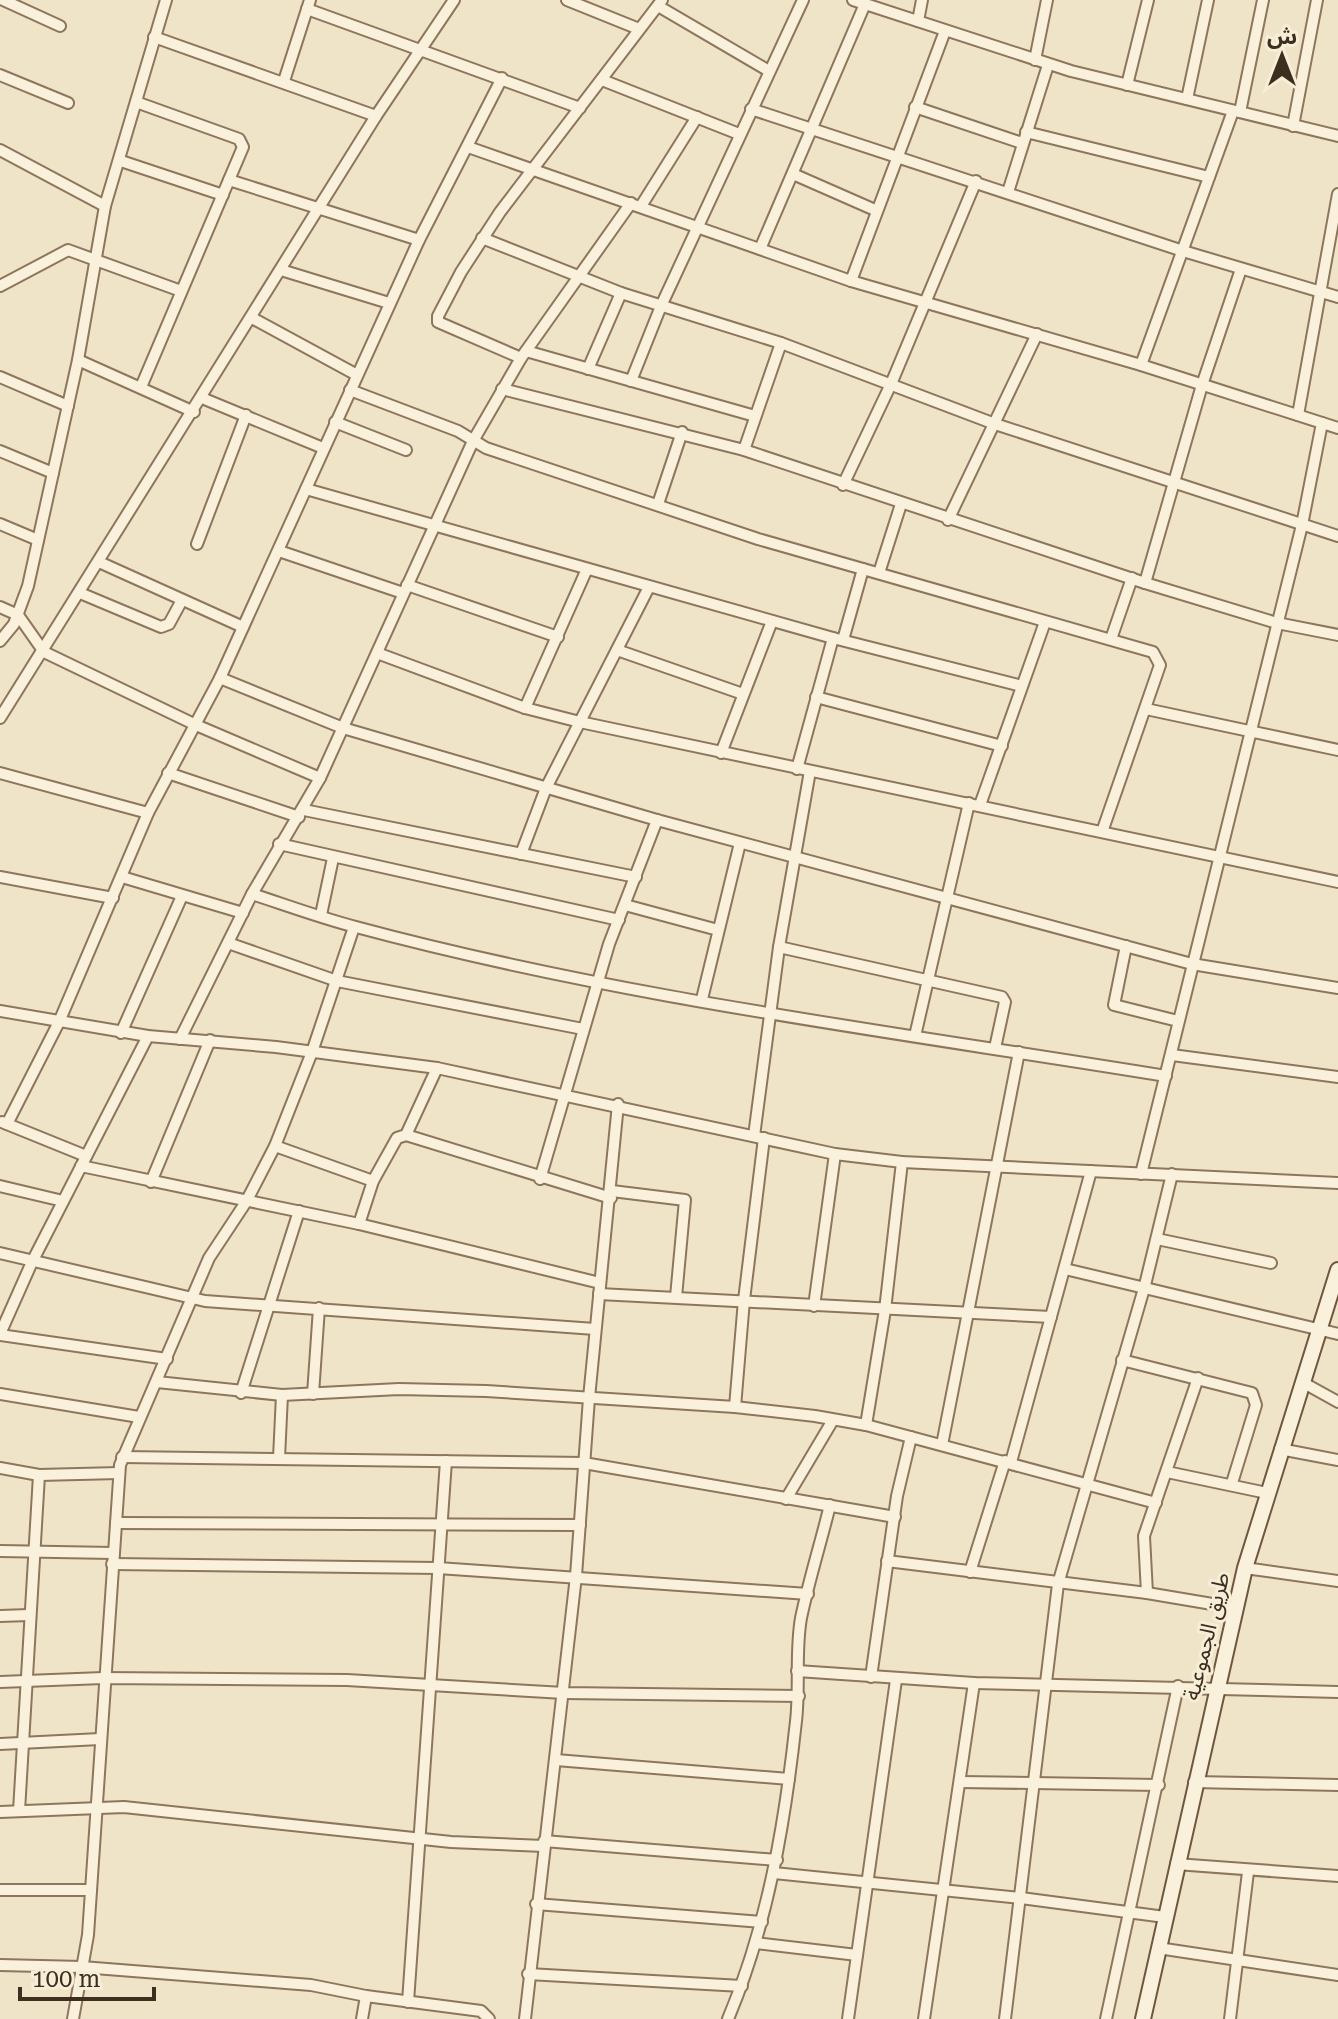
<svg xmlns="http://www.w3.org/2000/svg" width="1338" height="2019" viewBox="0 0 1338 2019" font-family="'Roboto Serif','Noto Sans Arabic',serif">
	<style>
		.lines { fill: none; stroke-linecap: round; stroke-linejoin: round }
		.street-casing { stroke: #8d765c; stroke-width: 14 }
		.secondary-casing { stroke: #6f573f; stroke-width: 18 }
		.street { stroke: #faf1dc; stroke-width: 10 }
		.secondary { stroke: #faf1dc; stroke-width: 14 }
		.labels { text-anchor: middle; stroke-width: 6; stroke-linejoin: round; paint-order: stroke }
		.street-label { font-size: 22px; fill: #3d2e20; stroke: #f7eed8 }
	</style>
	<rect width="100%" height="100%" fill="#f0e4c8"/>
	<g class="lines">
		<defs>
			<g id="street">
				<polyline points="3,0 60,26"/>
				<polyline points="567,0 639,29"/>
				<polyline points="853,0 1071,71 1338,136"/>
				<polyline points="658,6 769,71"/>
				<polyline points="307,9 580,108"/>
				<polyline points="918,21 922,0"/>
				<polyline points="154,37 376,116"/>
				<polyline points="1035,60 1047,0"/>
				<polyline points="0,75 68,103"/>
				<polyline points="602,80 739,134"/>
				<polyline points="284,81 310,0"/>
				<polyline points="1127,85 1148,0"/>
				<polyline points="1187,99 1208,0"/>
				<polyline points="136,102 239,139 243,147 141,387"/>
				<polyline points="915,107 1022,143"/>
				<polyline points="751,109 1183,251 1338,297"/>
				<polyline points="1240,112 1263,0"/>
				<polyline points="1293,126 1317,0"/>
				<polyline points="1026,132 1209,177"/>
				<polyline points="468,147 851,281 1141,365 1338,428"/>
				<polyline points="0,150 105,206"/>
				<polyline points="121,161 223,195"/>
				<polyline points="793,174 875,210"/>
				<polyline points="229,180 419,240"/>
				<polyline points="1008,192 1048,65"/>
				<polyline points="641,206 697,117"/>
				<polyline points="482,238 621,293 781,343 995,424 1338,536"/>
				<polyline points="760,249 865,4"/>
				<polyline points="281,270 389,303"/>
				<polyline points="851,281 945,31"/>
				<polyline points="0,286 68,250 181,291"/>
				<polyline points="252,318 357,375"/>
				<polyline points="526,351 755,416"/>
				<polyline points="521,358 438,322 438,316 461,272 500,212 662,0"/>
				<polyline points="78,360 194,412"/>
				<polyline points="1141,365 1233,111"/>
				<polyline points="588,369 621,293"/>
				<polyline points="0,377 68,406"/>
				<polyline points="631,381 661,306 803,0"/>
				<polyline points="502,389 744,450 1145,583 1277,623 1338,635"/>
				<polyline points="350,390 458,431 486,448 758,539 1153,652 1160,665 1102,832"/>
				<polyline points="202,398 323,448"/>
				<polyline points="1298,415 1338,194"/>
				<polyline points="335,422 406,450"/>
				<polyline points="744,450 781,343"/>
				<polyline points="0,451 53,473"/>
				<polyline points="843,485 891,384 976,181"/>
				<polyline points="306,489 833,638 1022,686"/>
				<polyline points="658,504 682,432"/>
				<polyline points="948,520 1037,334"/>
				<polyline points="0,524 38,540"/>
				<polyline points="197,544 246,415"/>
				<polyline points="279,551 403,593"/>
				<polyline points="99,562 243,627"/>
				<polyline points="879,573 901,504"/>
				<polyline points="1145,583 1202,385 1241,269"/>
				<polyline points="407,585 558,637"/>
				<polyline points="80,593 161,627 169,624 182,600"/>
				<polyline points="0,607 18,615 44,652 196,725 320,778"/>
				<polyline points="1111,639 1132,578"/>
				<polyline points="843,640 863,569"/>
				<polyline points="0,641 14,624 28,586 78,360 105,206 166,0"/>
				<polyline points="617,650 743,694"/>
				<polyline points="377,653 525,708 580,722 1338,882"/>
				<polyline points="220,678 343,728 657,820 1192,964 1338,988"/>
				<polyline points="816,697 1002,746"/>
				<polyline points="525,708 587,569"/>
				<polyline points="1146,709 1338,750"/>
				<polyline points="0,718 376,116 454,0"/>
				<polyline points="721,753 772,621"/>
				<polyline points="797,769 833,638"/>
				<polyline points="0,773 148,813"/>
				<polyline points="168,773 299,817"/>
				<polyline points="980,805 1045,622"/>
				<polyline points="304,810 636,877"/>
				<polyline points="279,844 619,920"/>
				<polyline points="521,854 546,788 649,587"/>
				<polyline points="0,877 113,898"/>
				<polyline points="122,877 243,913"/>
				<path d="M252,894C286,905 321,918 356,927C620,998 896,1032 1166,1076"/>
				<polyline points="625,905 718,930"/>
				<polyline points="321,915 333,858"/>
				<polyline points="228,943 337,981 583,1029"/>
				<polyline points="1126,946 1114,1005 1178,1021"/>
				<polyline points="779,947 1002,997 1005,1002 995,1048"/>
				<polyline points="702,999 740,843"/>
				<polyline points="0,1011 148,1036 276,1047 437,1068 835,1154 902,1162 1338,1183"/>
				<polyline points="121,1033 182,896"/>
				<polyline points="915,1036 969,803"/>
				<polyline points="180,1039 252,894 320,778 473,441 521,358 631,203"/>
				<polyline points="1172,1055 1338,1077"/>
				<polyline points="2,1122 86,1156"/>
				<polyline points="7,1124 59,1022 148,813 220,678 419,240 502,78"/>
				<polyline points="406,1135 611,1198"/>
				<polyline points="754,1136 779,947 810,771"/>
				<polyline points="275,1146 373,1181"/>
				<polyline points="81,1166 359,1224 600,1283"/>
				<polyline points="1141,1174 1302,525 1322,423"/>
				<polyline points="540,1179 609,944 657,820"/>
				<polyline points="151,1182 210,1040"/>
				<polyline points="0,1186 63,1201"/>
				<polyline points="612,1191 685,1200 676,1297"/>
				<polyline points="359,1224 373,1181 397,1138 406,1135 437,1068"/>
				<polyline points="1157,1239 1271,1263"/>
				<polyline points="0,1253 205,1301 595,1329"/>
				<polyline points="1065,1269 1338,1334"/>
				<polyline points="599,1294 1051,1317"/>
				<polyline points="814,1306 835,1154"/>
				<polyline points="0,1334 32,1262 148,1036"/>
				<polyline points="0,1335 167,1359"/>
				<polyline points="1122,1360 1252,1393 1256,1405 1232,1483"/>
				<polyline points="157,1382 282,1395 399,1389 486,1391 735,1407 815,1416 866,1425 1156,1503"/>
				<polyline points="1302,1382 1338,1402"/>
				<polyline points="241,1393 299,1211"/>
				<polyline points="0,1394 139,1417"/>
				<polyline points="313,1394 319,1308"/>
				<polyline points="735,1407 744,1300 764,1138"/>
				<polyline points="866,1425 885,1310 902,1162"/>
				<polyline points="942,1445 1019,1052"/>
				<polyline points="1280,1449 1338,1460"/>
				<polyline points="122,1457 584,1463 895,1517"/>
				<polyline points="279,1458 282,1395"/>
				<polyline points="1011,1462 1091,1171"/>
				<polyline points="0,1468 39,1475 119,1473"/>
				<polyline points="1167,1472 1267,1493"/>
				<polyline points="786,1499 833,1420"/>
				<polyline points="116,1523 580,1525"/>
				<polyline points="0,1551 113,1553"/>
				<polyline points="887,1561 1147,1593 1236,1608"/>
				<polyline points="112,1564 438,1568 808,1594"/>
				<polyline points="1245,1568 1338,1581"/>
				<polyline points="970,1572 1005,1461"/>
				<polyline points="1147,1593 1144,1536 1198,1378"/>
				<polyline points="0,1616 29,1615"/>
				<polyline points="797,1671 974,1683 1338,1692"/>
				<polyline points="871,1677 897,1496 911,1437"/>
				<polyline points="0,1682 103,1678 347,1680 564,1693 799,1696"/>
				<polyline points="0,1744 100,1739"/>
				<polyline points="556,1760 789,1779"/>
				<polyline points="960,1782 1159,1785"/>
				<polyline points="1194,1782 1338,1785"/>
				<polyline points="19,1811 39,1475"/>
				<polyline points="0,1812 124,1807 451,1842 544,1846"/>
				<polyline points="544,1841 777,1860"/>
				<polyline points="1176,1864 1338,1876"/>
				<polyline points="774,1873 1021,1898 1165,1917"/>
				<polyline points="0,1890 91,1890"/>
				<polyline points="536,1904 762,1922"/>
				<polyline points="756,1943 857,1955"/>
				<polyline points="1158,1948 1338,1975"/>
				<polyline points="0,1965 82,1967 311,1985 366,1996 481,2011 489,2019"/>
				<polyline points="528,1974 742,1986"/>
				<polyline points="408,2002 446,1461"/>
				<polyline points="73,2019 88,1935 120,1465 209,1258 246,1202 275,1146 312,1052 354,927"/>
				<polyline points="362,2019 366,1996"/>
				<polyline points="525,2019 576,1576 589,1398 618,1104"/>
				<path d="M728,2019C768,1924 785,1823 796,1721C800,1687 795,1652 801,1618C809,1580 821,1542 830,1505"/>
				<polyline points="848,2019 896,1680"/>
				<polyline points="924,2019 974,1683"/>
				<polyline points="1005,2019 1058,1584 1145,1285 1172,1174"/>
				<polyline points="1106,2019 1178,1686"/>
				<polyline points="1230,2019 1248,1872"/>
			</g>
			<polyline id="secondary" points="1143,2019 1245,1568 1338,1270"/>
		</defs>
		<!-- street casing -->
		<use href="#street" class="street-casing"/>
		<!-- secondary casing -->
		<use href="#secondary" class="secondary-casing"/>
		<!-- street -->
		<use href="#street" class="street"/>
		<!-- secondary -->
		<use href="#secondary" class="secondary"/>
	</g>
	<g class="labels">
		<!-- street labels -->
		<g class="street-label">
			<text transform="translate(1206 1636) rotate(-76)" y="8">طريق الجموعية</text>
		</g>
	</g>
	<!-- north arrow -->
	<g transform="translate(1282 56)" stroke="#f7eed8" stroke-width="6" paint-order="stroke">
	<path d="M0-6L14 30L0 20L-14 30Z" fill="#3d2e20"/>
	<text y="-12" font-size="22" font-weight="bold" text-anchor="middle" fill="#3d2e20">ش</text>
	</g>
	<!-- scale -->
	<path d="M20 1987v12h134v-12" fill="none" stroke="#3d2e20" stroke-width="4"/>
	<text x="32" y="1987" font-size="24" fill="#3d2e20" stroke="#f7eed8" stroke-width="6" paint-order="stroke">100 m</text>
</svg>
